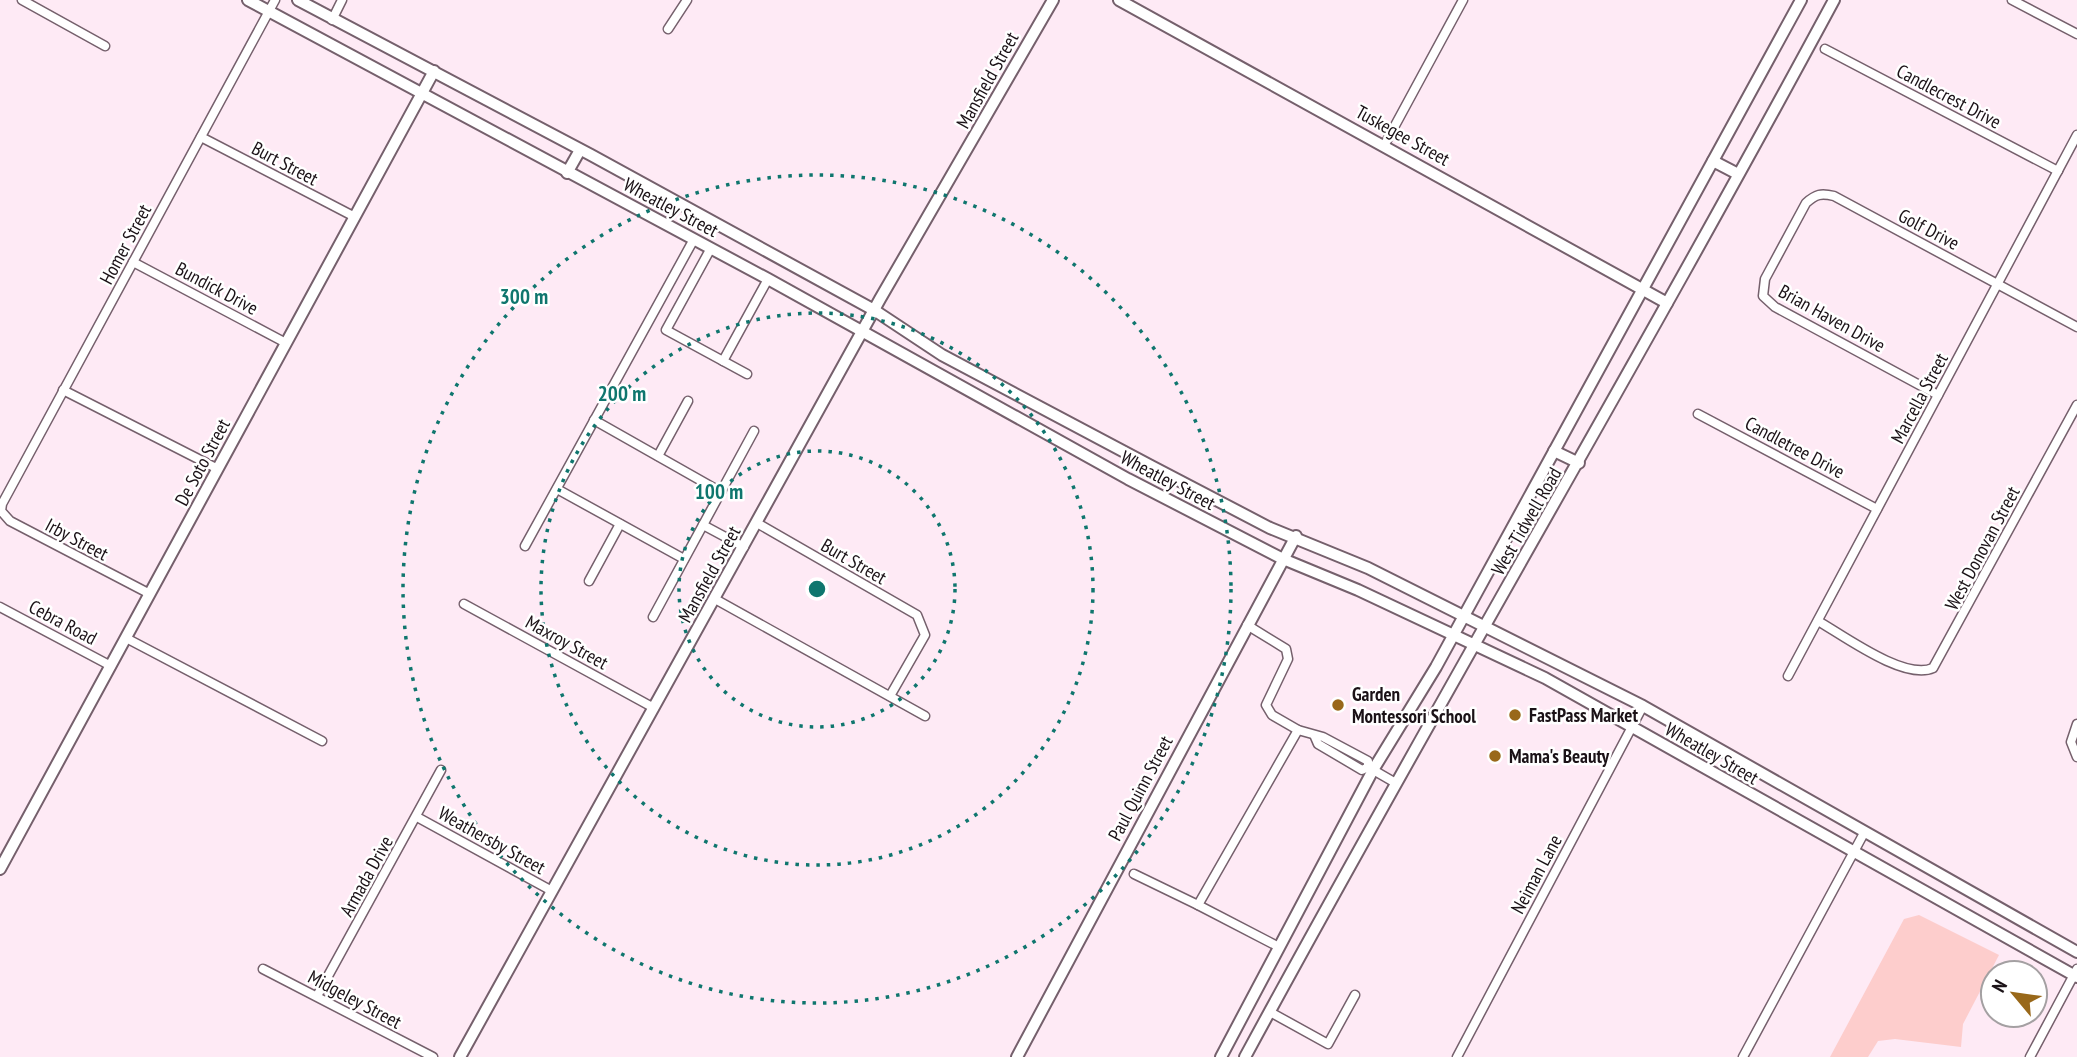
<svg xmlns="http://www.w3.org/2000/svg" width="2077" height="1057" viewBox="0 0 2077 1057" font-family="'PT Sans Narrow',sans-serif">
	<style>
		.green { fill: #fdcdcc }
		.lines { fill: none; stroke-linecap: round; stroke-linejoin: round }
		.street-casing { stroke: #75606c; stroke-width: 11 }
		.secondary-casing { stroke: #75606c; stroke-width: 14 }
		.street { stroke: #fff; stroke-width: 8 }
		.secondary { stroke: #fff; stroke-width: 10 }
		.ring { fill: none; stroke: #0f766e; stroke-width: 3.5; stroke-dasharray: 3.5 7 }
		.poi-dot { fill: #99681a; stroke: #fff; stroke-width: 2.5 }
		.labels { text-anchor: middle; stroke-width: 5; stroke-linejoin: round; paint-order: stroke }
		.street-label { font-size: 19px; fill: #1b1217; stroke: #fff }
		.poi-label { font-size: 19px; font-weight: bold; fill: #1b1217; stroke: #fff; text-anchor: start }
		.centre { fill: #0f766e; stroke: #fff; stroke-width: 3.5 }
		.ring-label { font-size: 21px; text-anchor: middle; font-weight: bold; fill: #0f766e; stroke: #fff; stroke-width: 5; stroke-linejoin: round; paint-order: stroke }
	</style>
	<rect width="100%" height="100%" fill="#feeaf5"/>
	<!-- green -->
	<polygon class="green" points="1919,915 1999,955 1963,1024 1961,1047 1895,1039 1878,1041 1868,1057 1830,1057 1904,919"/>
	<g class="lines">
		<defs>
			<g id="street">
				<polyline points="22,0 105,46"/>
				<polyline points="2012,0 2077,34"/>
				<polyline points="332,20 342,0"/>
				<polyline points="668,29 687,0"/>
				<polyline points="1825,49 2058,171"/>
				<polyline points="201,137 355,217"/>
				<polyline points="1385,144 1463,0"/>
				<polyline points="711,248 666,330 747,374"/>
				<polyline points="133,262 286,343"/>
				<polyline points="723,361 768,279"/>
				<polyline points="63,390 218,469"/>
				<path d="M1938,395L1775,307L1763,296L1765,279L1806,203C1816,194 1821,193 1834,196L2077,327"/>
				<polyline points="1698,414 1877,509"/>
				<polyline points="594,420 721,492"/>
				<polyline points="658,456 688,401"/>
				<polyline points="557,489 684,559"/>
				<polyline points="757,523 917,615 925,635 890,696"/>
				<polyline points="703,525 744,547"/>
				<polyline points="525,546 694,239"/>
				<polyline points="589,581 620,524"/>
				<polyline points="150,594 10,521 1,511 2,504 275,0"/>
				<polyline points="715,599 925,716"/>
				<polyline points="464,604 654,708"/>
				<polyline points="0,607 111,666"/>
				<polyline points="653,617 754,431"/>
				<path d="M1818,621C1844,636 1905,681 1933,668L2077,405"/>
				<polyline points="1247,625 1286,649 1288,659 1266,705 1272,715 1298,730"/>
				<polyline points="126,638 322,741"/>
				<polyline points="1788,676 2077,135"/>
				<polyline points="2077,724 2071,742 2077,757"/>
				<polyline points="1315,737 1318,744 1362,770 1368,767 1394,782"/>
				<polyline points="417,817 552,891"/>
				<polyline points="1134,874 1198,905"/>
				<polyline points="1279,947 1198,905 1298,730 1323,737 1368,761 1368,767"/>
				<polyline points="263,969 433,1057"/>
				<polyline points="317,996 441,770"/>
				<polyline points="1270,1012 1328,1044 1355,995"/>
				<polyline points="1457,1057 1643,706"/>
				<polyline points="1743,1057 1864,833"/>
				<polyline points="2030,1057 2077,969"/>
			</g>
			<g id="secondary">
				<polyline points="248,0 768,279 1128,479 1283,559 1358,590 1545,678 2077,977"/>
				<polyline points="298,0 591,155 874,310 942,355 1151,466 1270,528 1368,568 1643,706 2077,952"/>
				<polyline points="1119,0 1667,303"/>
				<polyline points="1713,161 1738,174"/>
				<polyline points="567,173 580,150"/>
				<polyline points="1554,451 1579,463"/>
				<polyline points="0,869 434,71"/>
				<polyline points="460,1057 880,299 1053,0"/>
				<polyline points="1017,1057 1296,536"/>
				<polyline points="1221,1057 1373,770 1436,667 1801,0"/>
				<path d="M1245,1057C1437,702 1643,355 1834,0"/>
			</g>
		</defs>
		<!-- street casing -->
		<use href="#street" class="street-casing"/>
		<!-- secondary casing -->
		<use href="#secondary" class="secondary-casing"/>
		<!-- street -->
		<use href="#street" class="street"/>
		<!-- secondary -->
		<use href="#secondary" class="secondary"/>
	</g>
	<!-- distance rings -->
	<g class="ring">
		<circle cx="817" cy="589" r="138"/>
		<circle cx="817" cy="589" r="276"/>
		<circle cx="817" cy="589" r="414"/>
	</g>
	<!-- markers -->
	<g class="poi-dot">
		<circle cx="1338" cy="705" r="7"/>
		<circle cx="1515" cy="715" r="7"/>
		<circle cx="1495" cy="756" r="7"/>
	</g>
	<g class="labels">
		<!-- street labels -->
		<g class="street-label">
			<text transform="translate(987 80) rotate(-61)" y="7">Mansfield Street</text>
			<text transform="translate(1949 96) rotate(28)" y="7">Candlecrest Drive</text>
			<text transform="translate(1403 135) rotate(29)" y="7">Tuskegee Street</text>
			<text transform="translate(285 163) rotate(28)" y="7">Burt Street</text>
			<text transform="translate(671 207) rotate(28)" y="7">Wheatley Street</text>
			<text transform="translate(1929 229) rotate(28)" y="7">Golf Drive</text>
			<text transform="translate(125 244) rotate(-62)" y="7">Homer Street</text>
			<text transform="translate(217 288) rotate(28)" y="7">Bundick Drive</text>
			<text transform="translate(1832 318) rotate(29)" y="7">Brian Haven Drive</text>
			<text transform="translate(1919 398) rotate(-62)" y="7">Marcella Street</text>
			<text transform="translate(1795 447) rotate(28)" y="7">Candletree Drive</text>
			<text transform="translate(202 462) rotate(-62)" y="7">De Soto Street</text>
			<text transform="translate(1168 480) rotate(28)" y="7">Wheatley Street</text>
			<text transform="translate(1526 521) rotate(-60)" y="7">West Tidwell Road</text>
			<text transform="translate(77 539) rotate(28)" y="7">Irby Street</text>
			<text transform="translate(1982 548) rotate(-62)" y="7">West Donovan Street</text>
			<text transform="translate(854 561) rotate(30)" y="7">Burt Street</text>
			<text transform="translate(709 574) rotate(-61)" y="7">Mansfield Street</text>
			<text transform="translate(63 622) rotate(28)" y="7">Cebra Road</text>
			<text transform="translate(567 642) rotate(29)" y="7">Maxroy Street</text>
			<text transform="translate(1712 753) rotate(30)" y="7">Wheatley Street</text>
			<text transform="translate(1140 788) rotate(-62)" y="7">Paul Quinn Street</text>
			<text transform="translate(492 840) rotate(29)" y="7">Weathersby Street</text>
			<text transform="translate(1536 874) rotate(-62)" y="7">Neiman Lane</text>
			<text transform="translate(366 876) rotate(-61)" y="7">Armada Drive</text>
			<text transform="translate(355 999) rotate(28)" y="7">Midgeley Street</text>
		</g>
		<!-- poi labels -->
		<g class="poi-label">
			<text x="1352" y="701">Garden<tspan x="1352" dy="22">Montessori School</tspan></text>
			<text x="1529" y="722">FastPass Market</text>
			<text x="1509" y="763">Mama's Beauty</text>
		</g>
	</g>
	<circle cx="817" cy="589" r="10" class="centre"/>
	<g class="ring-label">
		<text x="524" y="304">300 m</text>
		<text x="622" y="401">200 m</text>
		<text x="719" y="499">100 m</text>
	</g>
	<!-- north arrow -->
	<g transform="translate(2014 994) rotate(299)"><circle r="33" fill="#ffffff" stroke="#a4a0a2" stroke-width="2"/>
	<path d="M0-5L12 26L0 18L-12 26Z" fill="#99681a"/>
	<text y="-10" font-size="19" font-weight="bold" text-anchor="middle" fill="#1b1217">N</text>
	</g>
</svg>
